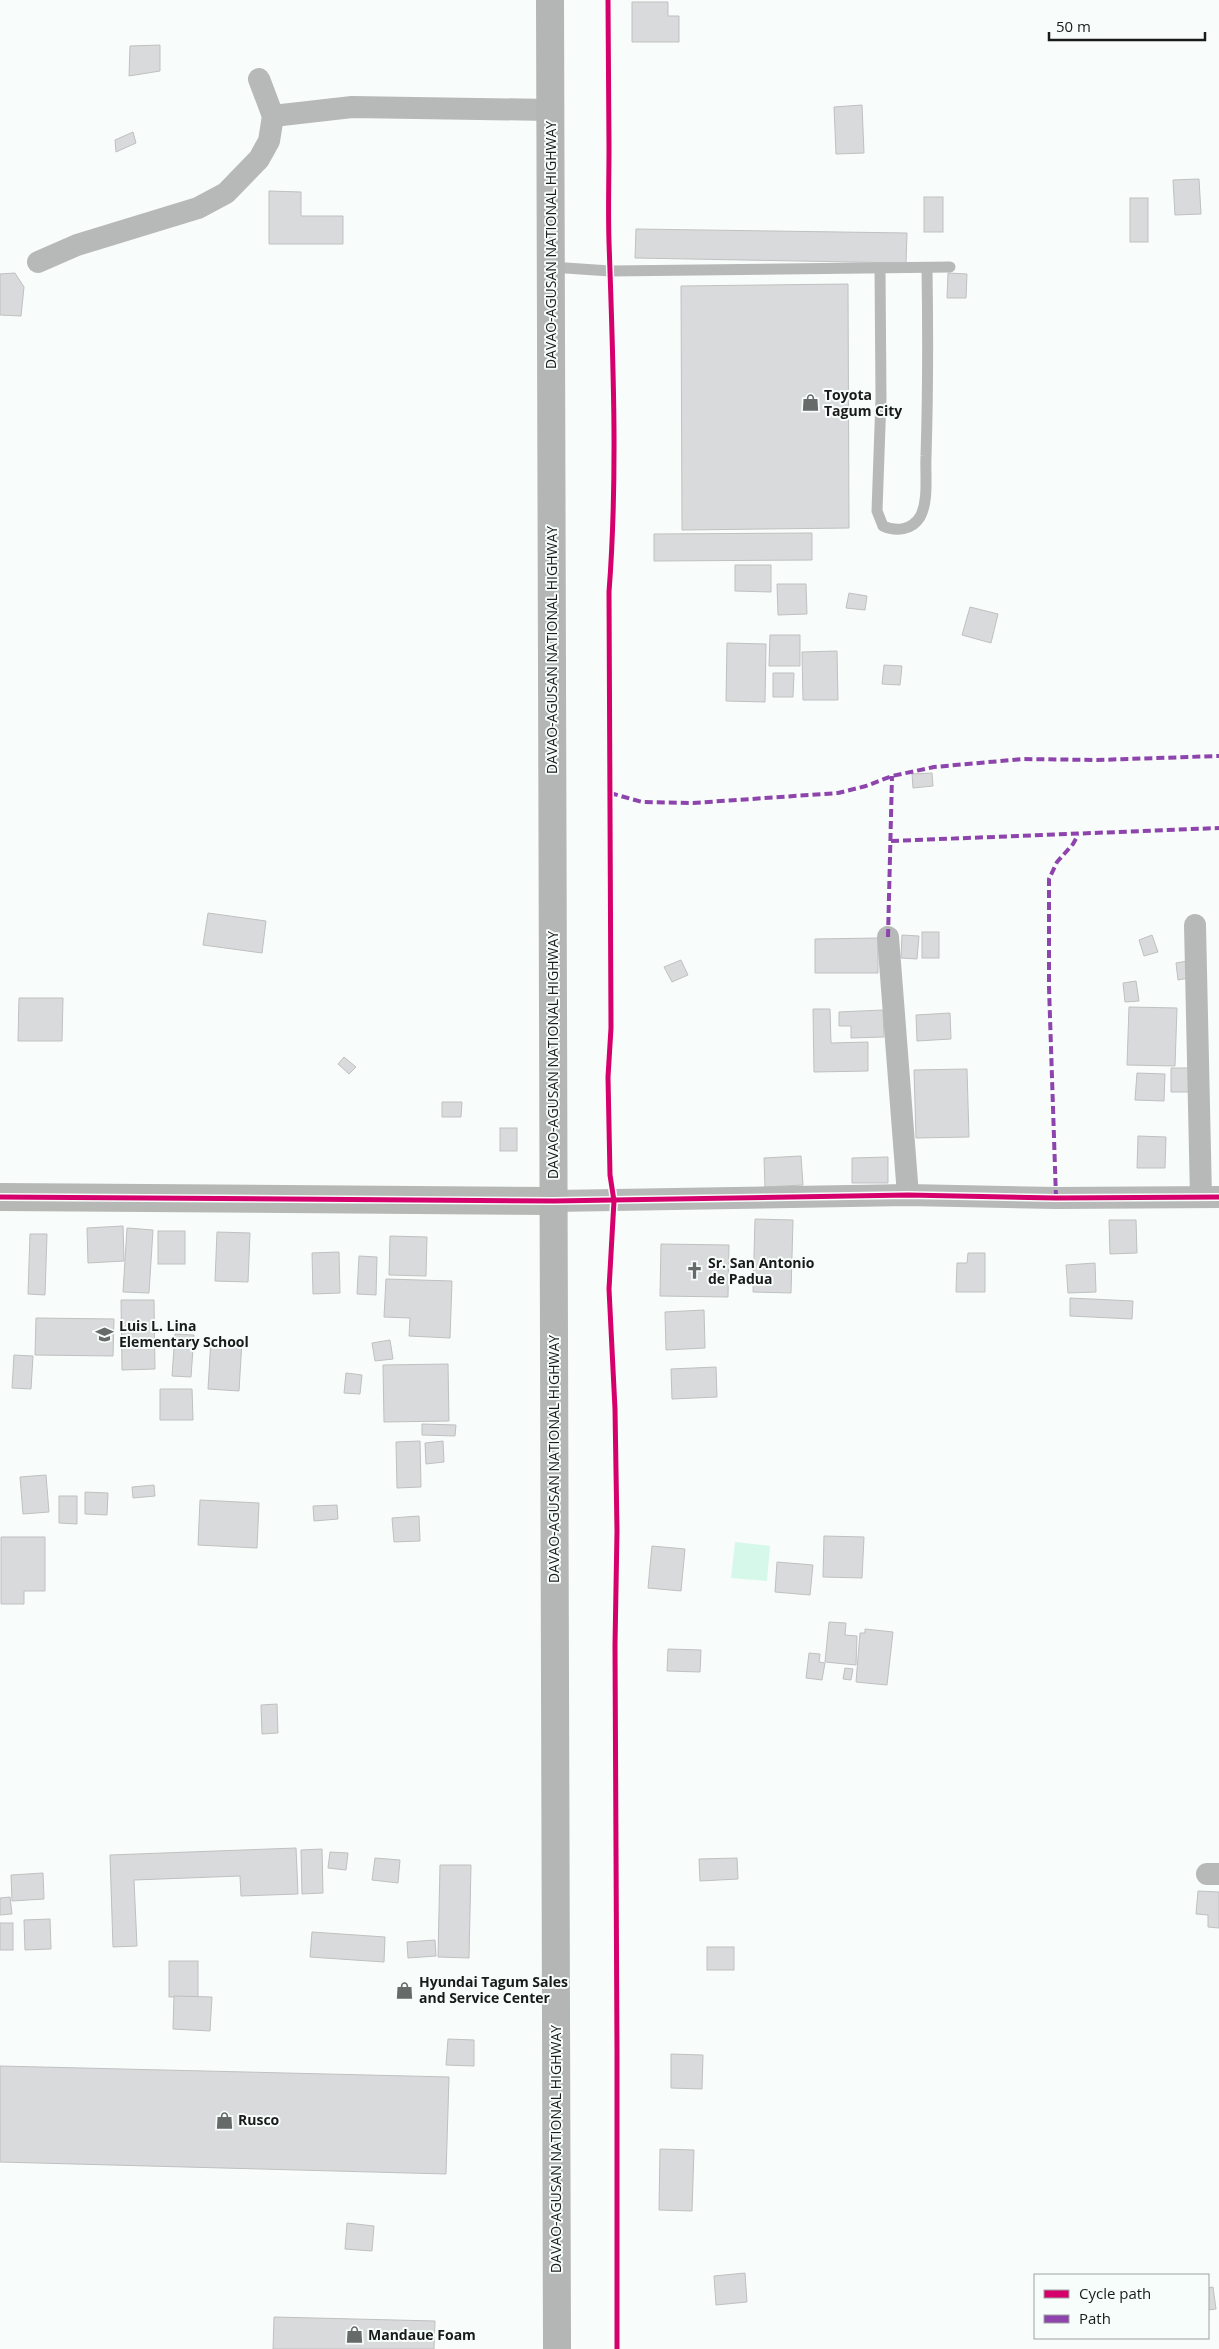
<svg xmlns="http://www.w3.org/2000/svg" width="1219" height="2349" viewBox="0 0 1219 2349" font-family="'Open Sans',sans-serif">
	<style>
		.green { fill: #d6f8eb }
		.building { fill: #d9dadb; stroke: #bfc1c0 }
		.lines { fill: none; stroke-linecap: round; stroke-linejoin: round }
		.lane { stroke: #b7b9b8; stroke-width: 11 }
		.street { stroke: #b7b9b8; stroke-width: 22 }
		.secondary { stroke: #b6b8b6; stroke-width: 28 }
		.highway { stroke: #b4b6b5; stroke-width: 28 }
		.quiet { stroke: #8e44ad; stroke-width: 4; stroke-dasharray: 8 4; stroke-linecap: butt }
		.cycleway-casing { stroke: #f7fdfb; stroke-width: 8 }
		.cycleway { stroke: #d6006c; stroke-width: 5 }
		.labels { text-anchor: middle; stroke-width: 4; stroke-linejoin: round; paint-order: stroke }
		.street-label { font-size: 14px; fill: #181b1a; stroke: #f7fdfb }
		.poi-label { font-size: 14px; font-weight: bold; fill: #181b1a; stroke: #f7fdfb; text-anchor: start }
	</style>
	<rect width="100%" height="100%" fill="#f8fcfa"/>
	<!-- green -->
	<polygon class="green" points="735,1542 770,1546 767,1581 731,1578"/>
	<!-- building -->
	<g class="building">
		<polygon points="632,2 668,2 668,16 679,16 679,42 632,42"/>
		<polygon points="160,45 160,71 129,76 130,46"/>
		<polygon points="862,105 864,153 836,154 834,107"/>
		<polygon points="133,132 136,143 116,152 115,140"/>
		<polygon points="1199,179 1201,214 1175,215 1173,180"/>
		<polygon points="269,191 301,192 301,216 343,216 343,244 269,244"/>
		<rect x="924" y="197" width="19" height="35"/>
		<rect x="1130" y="198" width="18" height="44"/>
		<polygon points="636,229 907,233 906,263 635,258"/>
		<polygon points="15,273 24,287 21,316 0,315 0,274"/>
		<polygon points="948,273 967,274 966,298 947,298"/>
		<polygon points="848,284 849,528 682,530 681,286"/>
		<polygon points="812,533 812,560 654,561 654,534"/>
		<polygon points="735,565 771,565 771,592 735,591"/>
		<polygon points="777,584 806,584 807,614 778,615"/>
		<polygon points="849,593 867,596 865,610 846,608"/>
		<polygon points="970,607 998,614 991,643 962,635"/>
		<polygon points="770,635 800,635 800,666 769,666"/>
		<polygon points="727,643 766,644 765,702 726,701"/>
		<polygon points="837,651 838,700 803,700 802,652"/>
		<polygon points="884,665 902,666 900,685 882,684"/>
		<polygon points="773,673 794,673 793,697 773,697"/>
		<polygon points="932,773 933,786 913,788 912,774"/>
		<polygon points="208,913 266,921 262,953 203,945"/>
		<rect x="922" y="932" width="17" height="26"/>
		<polygon points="902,935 919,936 917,959 901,958"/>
		<polygon points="1152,935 1158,952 1144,956 1139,940"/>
		<polygon points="878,938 878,973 815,973 815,939"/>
		<polygon points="681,960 688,975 672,982 664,967"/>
		<polygon points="1187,961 1189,978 1178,980 1176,963"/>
		<polygon points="1136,981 1139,1001 1125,1002 1123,983"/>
		<polygon points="19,998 63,998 62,1041 18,1041"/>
		<polygon points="1129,1007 1177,1008 1175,1066 1127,1065"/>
		<polygon points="813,1009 830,1009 831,1043 868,1042 868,1071 814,1072"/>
		<polygon points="883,1010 884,1037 851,1038 851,1026 839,1026 839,1012"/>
		<polygon points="950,1013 951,1039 917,1041 916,1015"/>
		<polygon points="344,1057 356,1067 349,1074 338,1064"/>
		<polygon points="1171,1068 1193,1068 1194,1092 1171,1092"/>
		<polygon points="967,1069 969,1137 916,1138 914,1070"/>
		<polygon points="1137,1073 1165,1074 1164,1101 1135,1100"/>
		<polygon points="442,1102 462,1102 461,1117 442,1117"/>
		<rect x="500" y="1128" width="17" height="23"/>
		<polygon points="1138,1136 1166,1137 1165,1168 1137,1168"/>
		<polygon points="801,1156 803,1185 765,1187 764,1158"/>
		<polygon points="888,1157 888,1183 852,1183 852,1158"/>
		<polygon points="755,1219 793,1220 791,1293 753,1292"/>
		<polygon points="1109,1220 1136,1220 1137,1253 1110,1254"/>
		<polygon points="123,1226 124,1261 88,1263 87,1228"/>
		<polygon points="127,1228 153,1230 149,1293 123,1292"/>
		<rect x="158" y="1231" width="27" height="33"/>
		<polygon points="217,1232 250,1233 248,1282 215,1281"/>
		<polygon points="30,1234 47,1234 45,1295 28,1294"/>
		<polygon points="390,1236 427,1237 426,1276 389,1275"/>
		<polygon points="661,1244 729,1245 728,1297 660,1296"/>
		<polygon points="339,1252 340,1293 313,1294 312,1253"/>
		<polygon points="968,1253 985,1253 985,1292 956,1292 957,1263 967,1263"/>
		<polygon points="359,1256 377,1257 376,1295 357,1294"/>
		<polygon points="1095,1263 1096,1292 1068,1293 1066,1265"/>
		<polygon points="386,1279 452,1281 450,1338 409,1336 410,1318 384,1317"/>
		<polygon points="1070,1298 1133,1301 1132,1319 1070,1316"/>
		<polygon points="121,1300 154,1300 155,1369 122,1370"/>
		<polygon points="704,1310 705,1348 666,1350 665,1312"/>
		<polygon points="36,1318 114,1319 113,1356 35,1355"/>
		<polygon points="175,1334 194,1335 191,1377 172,1376"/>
		<polygon points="211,1339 242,1340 239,1391 208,1389"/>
		<polygon points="390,1340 393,1359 375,1361 372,1343"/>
		<polygon points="14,1355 33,1356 31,1389 12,1388"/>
		<polygon points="448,1364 449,1421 384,1422 383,1365"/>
		<polygon points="716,1367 717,1397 672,1399 671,1369"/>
		<polygon points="346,1373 362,1375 360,1394 344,1393"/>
		<polygon points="160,1389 192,1389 193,1420 160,1420"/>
		<polygon points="422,1424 456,1425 455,1436 422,1435"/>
		<polygon points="420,1441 421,1487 397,1488 396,1442"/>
		<polygon points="443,1441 444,1462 426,1464 425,1443"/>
		<polygon points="46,1475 49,1512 23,1514 20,1477"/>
		<polygon points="154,1485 155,1496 133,1498 132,1487"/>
		<polygon points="85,1492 108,1493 107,1515 85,1514"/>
		<polygon points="59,1496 77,1496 77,1524 59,1523"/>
		<polygon points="200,1500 259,1503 257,1548 198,1545"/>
		<polygon points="337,1505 338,1519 314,1521 313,1506"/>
		<polygon points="419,1516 420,1541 394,1542 392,1518"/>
		<polygon points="824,1536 864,1537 862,1578 823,1577"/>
		<polygon points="1,1537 45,1537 45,1591 24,1591 24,1604 1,1604"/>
		<polygon points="652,1546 685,1549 681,1591 648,1588"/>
		<polygon points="777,1562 813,1565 810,1595 775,1592"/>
		<polygon points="829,1622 846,1623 845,1635 857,1636 856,1665 825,1662"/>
		<polygon points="865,1629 893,1632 887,1685 856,1682 860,1633 865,1633"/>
		<polygon points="668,1649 701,1650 700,1672 667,1671"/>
		<polygon points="809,1653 820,1654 819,1662 825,1663 822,1680 806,1678"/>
		<polygon points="845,1668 853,1669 851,1680 843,1679"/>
		<polygon points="277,1704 278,1733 262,1734 261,1705"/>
		<polygon points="296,1848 298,1894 241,1896 240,1876 134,1880 137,1946 113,1947 110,1855"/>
		<polygon points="322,1849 323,1893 302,1894 301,1850"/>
		<polygon points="330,1852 348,1853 346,1870 328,1868"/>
		<polygon points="375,1858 400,1860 398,1883 372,1880"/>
		<polygon points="737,1858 738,1879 700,1881 699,1859"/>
		<polygon points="440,1865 471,1865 469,1958 438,1957"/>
		<polygon points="43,1873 44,1899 12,1901 11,1875"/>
		<polygon points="1198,1891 1219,1892 1219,1928 1208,1927 1208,1915 1196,1914"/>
		<polygon points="10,1897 12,1914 0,1915 0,1898"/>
		<polygon points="50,1919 51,1949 25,1950 24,1920"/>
		<rect x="0" y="1923" width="13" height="27"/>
		<polygon points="312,1932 385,1937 384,1962 310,1957"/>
		<polygon points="435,1940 436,1956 408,1958 407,1942"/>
		<rect x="707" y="1947" width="27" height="23"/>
		<rect x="169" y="1961" width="29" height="36"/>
		<polygon points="174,1996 212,1997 210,2031 173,2029"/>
		<polygon points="448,2039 474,2040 474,2066 446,2065"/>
		<polygon points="671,2054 703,2055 702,2089 671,2088"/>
		<polygon points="0,2066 449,2077 446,2174 0,2162"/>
		<polygon points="660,2149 694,2150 692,2211 659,2210"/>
		<polygon points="347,2223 374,2226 372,2251 345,2249"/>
		<polygon points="745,2273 747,2302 716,2305 714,2276"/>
		<polygon points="1213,2287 1216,2309 1208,2310 1208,2288"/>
		<polygon points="274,2317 435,2321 434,2349 273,2349"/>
	</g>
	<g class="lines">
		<!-- lane -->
		<g class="lane">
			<polyline points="551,267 610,271 950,267"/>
			<path d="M880,268L881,398L877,511L883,526C896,532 912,530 920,517C929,501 925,474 926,456C928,394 928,331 927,268"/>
		</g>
		<!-- street -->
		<g class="street">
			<polyline points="259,79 273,116 352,107 550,110"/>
			<polyline points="38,262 77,245 198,208 226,193 259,159 269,141 273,116"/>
			<polyline points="1195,925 1201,1197"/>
			<polyline points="888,937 908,1195"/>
			<polyline points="554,1201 908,1195 1056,1198 1219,1197"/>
			<polyline points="1207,1874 1219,1874"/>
		</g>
		<!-- secondary -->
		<polyline class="secondary" points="0,1197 554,1201"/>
		<!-- highway -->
		<polyline class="highway" points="550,0 557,2349"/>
		<!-- quiet -->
		<g class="quiet">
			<polyline points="610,793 642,802 693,803 838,793 866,786 892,776 934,767 1023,759 1097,760 1219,756"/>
			<polyline points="891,841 1219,828"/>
			<polyline points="888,937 892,776"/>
			<polyline points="1056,1198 1049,987 1049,879 1057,862 1073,844 1078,835"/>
		</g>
		<defs>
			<g id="cycleway">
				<path d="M608,0C608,49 609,98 609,147C609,179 608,210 609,242C613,359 618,475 609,592L611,1028L608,1077L610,1175L614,1201L609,1289L615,1409L617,1531L615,1645L617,2052V2349"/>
				<polyline points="0,1197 554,1201 908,1195 1056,1198 1219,1197"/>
			</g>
		</defs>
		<!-- cycleway casing -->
		<use href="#cycleway" class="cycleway-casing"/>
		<!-- cycleway -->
		<use href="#cycleway" class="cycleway"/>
	</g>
	<!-- icons -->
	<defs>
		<symbol id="shop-bare" viewBox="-9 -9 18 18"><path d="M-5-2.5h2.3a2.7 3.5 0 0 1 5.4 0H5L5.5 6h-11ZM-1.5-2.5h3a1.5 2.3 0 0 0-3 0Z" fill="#666a68" stroke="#f7fdfb" stroke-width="2.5" paint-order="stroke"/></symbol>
		<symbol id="church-bare" viewBox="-9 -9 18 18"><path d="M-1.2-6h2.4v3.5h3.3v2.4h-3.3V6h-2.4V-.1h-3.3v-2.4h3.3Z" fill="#666a68" stroke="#f7fdfb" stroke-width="2.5" paint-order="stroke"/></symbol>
		<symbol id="school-bare" viewBox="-9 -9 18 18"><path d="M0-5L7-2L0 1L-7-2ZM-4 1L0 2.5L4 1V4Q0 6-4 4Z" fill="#666a68" stroke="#f7fdfb" stroke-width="2.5" paint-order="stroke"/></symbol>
	</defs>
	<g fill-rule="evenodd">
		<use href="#shop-bare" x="798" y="390" width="25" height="25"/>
		<use href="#church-bare" x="682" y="1258" width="25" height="25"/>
		<use href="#school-bare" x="92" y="1322" width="25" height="25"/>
		<use href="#shop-bare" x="392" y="1978" width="25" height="25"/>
		<use href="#shop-bare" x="212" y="2108" width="25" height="25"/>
		<use href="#shop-bare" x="342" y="2322" width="25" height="25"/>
	</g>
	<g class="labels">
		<!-- street labels -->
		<g class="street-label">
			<text transform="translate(551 245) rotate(-90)" y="5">DAVAO-AGUSAN NATIONAL HIGHWAY</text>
			<text transform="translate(552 650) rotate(-90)" y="5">DAVAO-AGUSAN NATIONAL HIGHWAY</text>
			<text transform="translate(553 1055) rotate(-90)" y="5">DAVAO-AGUSAN NATIONAL HIGHWAY</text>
			<text transform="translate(554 1459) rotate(-90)" y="5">DAVAO-AGUSAN NATIONAL HIGHWAY</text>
			<text transform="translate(556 2149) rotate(-90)" y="5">DAVAO-AGUSAN NATIONAL HIGHWAY</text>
		</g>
		<!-- poi labels -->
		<g class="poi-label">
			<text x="824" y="400">Toyota<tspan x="824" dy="16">Tagum City</tspan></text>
			<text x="708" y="1268">Sr. San Antonio<tspan x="708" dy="16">de Padua</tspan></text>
			<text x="119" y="1331">Luis L. Lina<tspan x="119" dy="16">Elementary School</tspan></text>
			<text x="419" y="1987">Hyundai Tagum Sales<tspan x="419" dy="16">and Service Center</tspan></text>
			<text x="238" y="2125">Rusco</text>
			<text x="368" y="2340">Mandaue Foam</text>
		</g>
	</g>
	<!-- legend -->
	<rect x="1034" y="2274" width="175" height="65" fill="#f7fdfb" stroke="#9ea3a1"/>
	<rect x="1044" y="2290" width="25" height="8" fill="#d6006c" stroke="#9ea3a1"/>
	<text x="1079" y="2299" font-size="15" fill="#181b1a">Cycle path</text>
	<rect x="1044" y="2315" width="25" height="8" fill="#8e44ad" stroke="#9ea3a1"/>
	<text x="1079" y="2324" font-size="15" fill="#181b1a">Path</text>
	<!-- scale -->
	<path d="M1049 32v8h156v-8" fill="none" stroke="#181b1a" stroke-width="2.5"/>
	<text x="1056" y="32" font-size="15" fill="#181b1a" stroke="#f7fdfb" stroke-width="4" paint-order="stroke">50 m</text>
</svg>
